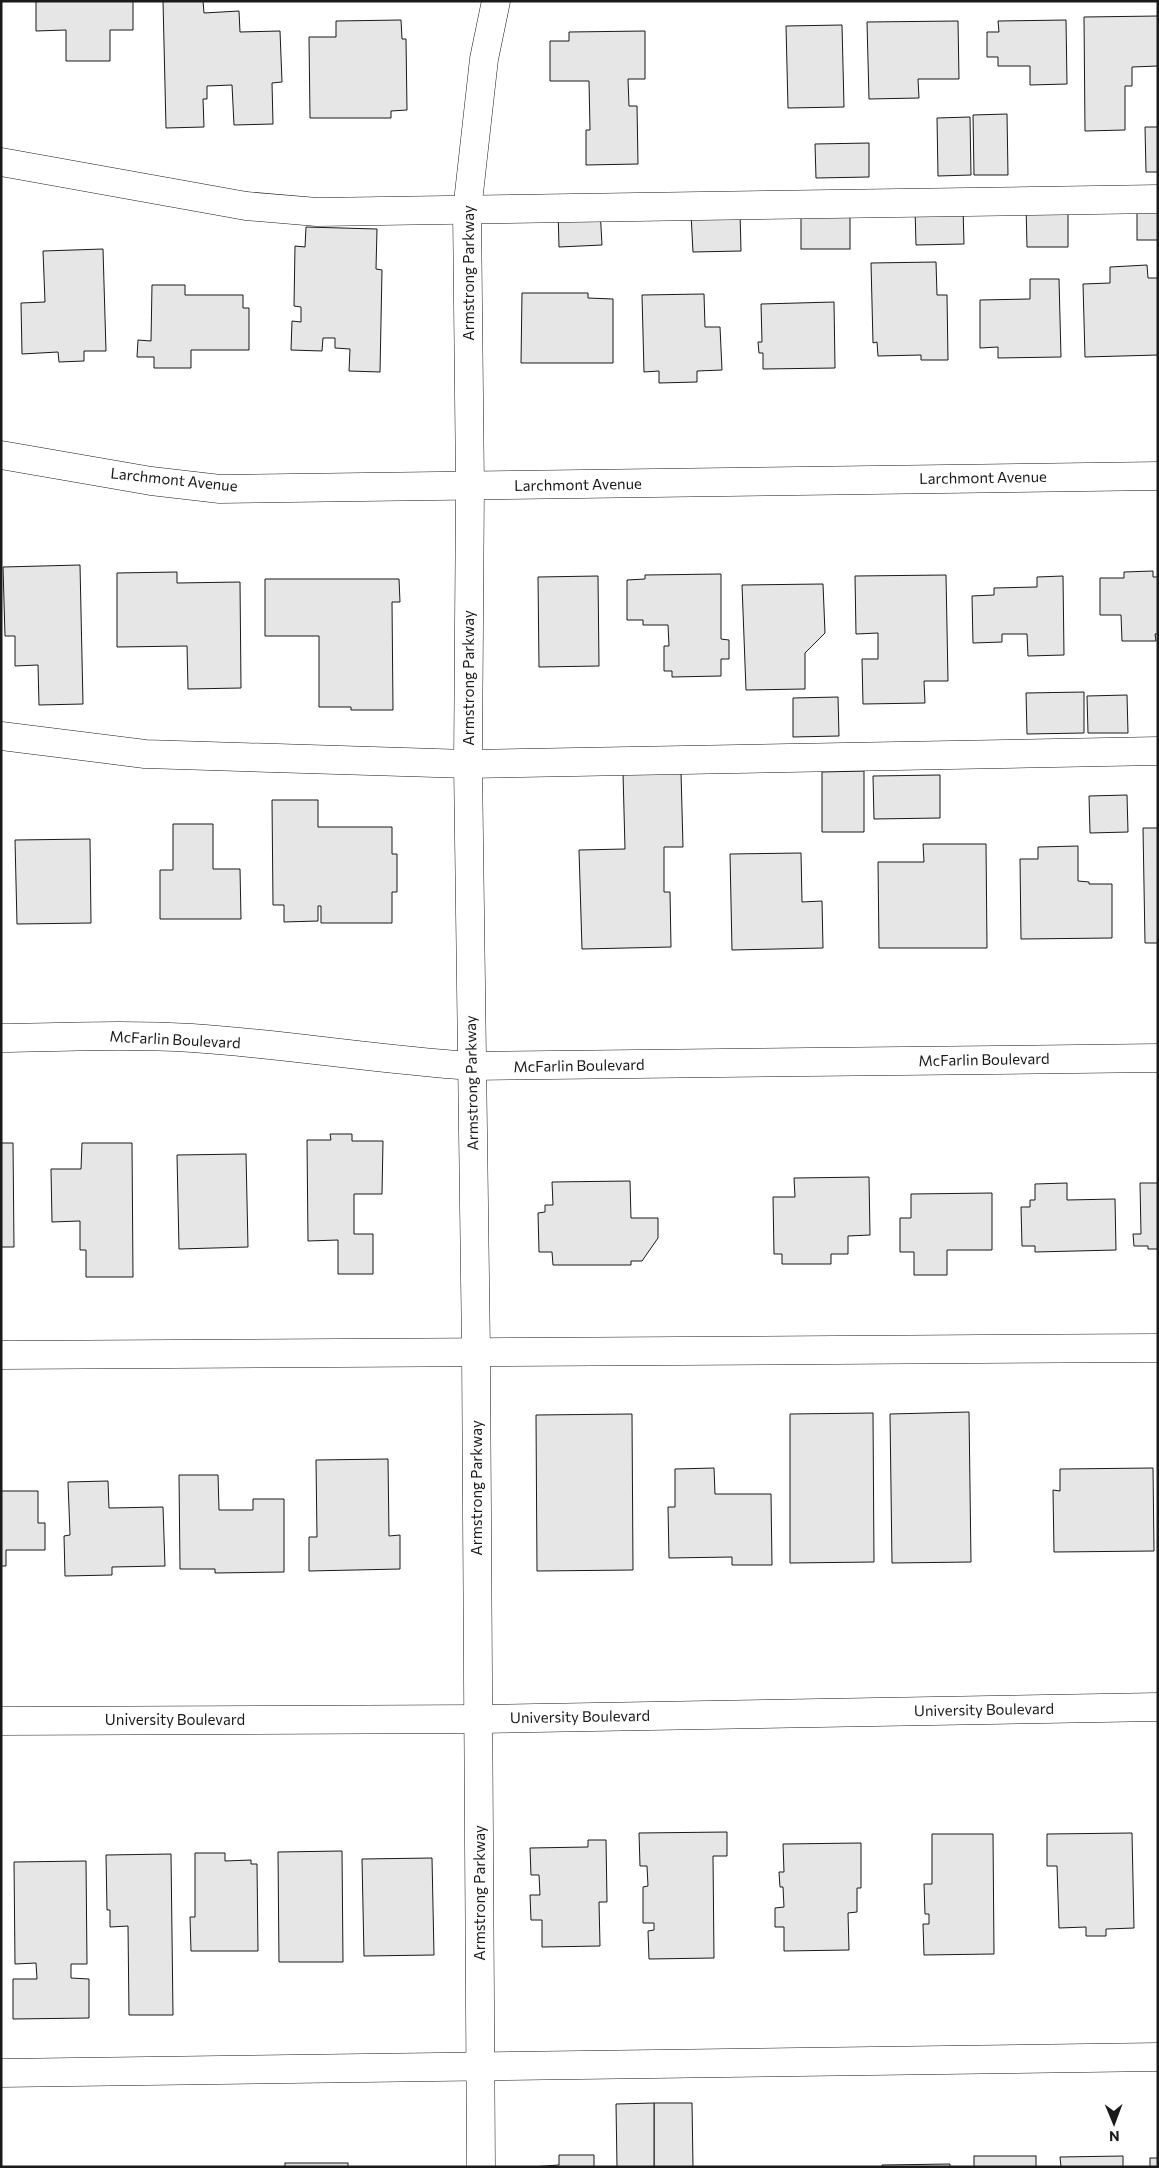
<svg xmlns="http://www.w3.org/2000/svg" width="1159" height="2168" viewBox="0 0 1159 2168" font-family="Commissioner,sans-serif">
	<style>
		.building { fill: #e6e6e6; stroke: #1a1a1a }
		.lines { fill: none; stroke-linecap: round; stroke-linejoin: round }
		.minor-casing { stroke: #1a1a1a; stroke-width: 29 }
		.minor { stroke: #fff; stroke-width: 28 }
		.labels { text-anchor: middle; stroke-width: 4; stroke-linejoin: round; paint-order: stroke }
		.street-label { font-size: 15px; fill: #1a1a1a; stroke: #fff }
	</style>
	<rect width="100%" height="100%" fill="#fff"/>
	<!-- building -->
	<g class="building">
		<polygon points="36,1 133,1 133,30 110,30 110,61 66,61 66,30 36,31"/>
		<polygon points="163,1 203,1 204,13 239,11 240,32 280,31 282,82 272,83 273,124 234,125 232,85 207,86 207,99 203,99 204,127 166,128"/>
		<polygon points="1158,16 1158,66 1132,67 1132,86 1125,86 1125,130 1085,131 1084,17"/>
		<polygon points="401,20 402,39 406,39 407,110 391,111 391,118 310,118 309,37 336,37 336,21"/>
		<polygon points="1066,20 1067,84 1030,85 1030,66 998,66 998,57 987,57 987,32 999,32 998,21"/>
		<polygon points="958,21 959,79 918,79 919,98 869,99 867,22"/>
		<polygon points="842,25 844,107 788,108 786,26"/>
		<polygon points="645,31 645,79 628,79 629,106 637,106 638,164 586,165 586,130 590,130 589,81 550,81 550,41 569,41 569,32"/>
		<polygon points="1007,114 1008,175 974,175 973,115"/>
		<polygon points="970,117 971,175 938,176 937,118"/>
		<polygon points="1145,127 1158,127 1158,172 1146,172"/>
		<polygon points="869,143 869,177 816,178 815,144"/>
		<rect x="1137" y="203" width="21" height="37"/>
		<polygon points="1026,205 1068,205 1068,247 1027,247"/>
		<polygon points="963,207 964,244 916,245 915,208"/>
		<polygon points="600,209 602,245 559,247 558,210"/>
		<rect x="801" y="210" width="49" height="39"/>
		<polygon points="740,212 741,251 693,252 691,214"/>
		<polygon points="306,227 377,229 376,269 382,270 380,372 349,371 350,349 335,348 335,338 323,338 322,351 291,350 292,321 301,322 301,307 294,306 295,246 305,247"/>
		<polygon points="103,249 106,351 84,351 84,361 59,362 58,352 22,354 21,303 45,302 43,251"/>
		<polygon points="936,262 937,295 947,295 948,360 921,360 921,355 878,356 877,342 873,343 871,263"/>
		<polygon points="1147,265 1148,278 1158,278 1158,355 1085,357 1083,284 1110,283 1110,267"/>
		<polygon points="1030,279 1059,279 1061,357 998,358 998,347 980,348 980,300 1030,299"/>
		<polygon points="152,285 185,285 185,295 243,295 243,308 249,308 249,350 191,350 191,368 154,368 154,357 137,357 138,340 151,341"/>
		<polygon points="522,293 588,293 588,298 613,299 613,363 521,363"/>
		<polygon points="704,294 705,327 720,327 722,370 697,371 697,382 659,383 659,371 644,372 642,295"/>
		<polygon points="834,302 835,368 763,369 763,353 759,353 758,342 762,342 761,304"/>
		<polygon points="80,565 83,704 39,705 38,665 15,666 15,636 5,636 3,567"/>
		<polygon points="1153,571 1153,577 1158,577 1158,634 1155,634 1156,641 1122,641 1121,615 1100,615 1100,578 1124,578 1124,572"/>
		<polygon points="177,572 177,583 240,582 241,688 188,689 187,646 117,647 117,573"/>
		<polygon points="721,574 721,639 729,640 729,659 721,659 721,676 672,677 672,671 664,671 664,646 669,646 668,625 643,625 643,620 627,620 627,580 645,579 645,575"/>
		<polygon points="946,575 948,681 924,681 925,703 863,704 862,659 878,659 878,633 856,634 855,576"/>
		<polygon points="598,576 599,666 539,667 538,577"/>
		<polygon points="1063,576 1064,655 1028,656 1027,634 1002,634 1002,642 973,643 972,596 994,595 994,588 1037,587 1037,577"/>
		<polygon points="265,579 399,579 400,602 392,602 393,710 351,710 351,707 319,707 319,636 265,636"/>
		<polygon points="823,584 825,633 805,653 805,689 746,690 742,585"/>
		<polygon points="1084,692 1084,733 1027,734 1026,693"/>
		<polygon points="1127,695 1128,733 1088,733 1087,696"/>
		<polygon points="838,697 839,736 793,737 793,698"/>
		<polygon points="864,771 864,832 822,832 822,772"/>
		<polygon points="681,772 683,847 664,847 664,892 670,892 671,947 582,949 579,850 625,849 623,773"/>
		<polygon points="940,775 940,818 874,819 873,776"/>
		<polygon points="1127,795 1128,832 1090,833 1089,796"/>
		<polygon points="272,800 318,800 318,827 392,827 392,854 397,854 397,892 392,892 392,923 321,923 321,906 318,906 318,921 284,922 284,905 273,905"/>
		<polygon points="173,824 213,824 213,869 240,869 241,919 160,919 160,870 173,870"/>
		<polygon points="1143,828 1158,828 1158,943 1145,943"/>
		<polygon points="90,839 91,923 17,924 15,840"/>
		<polygon points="923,844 986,844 987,948 879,948 878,862 924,862"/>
		<polygon points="1078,846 1078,881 1089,882 1089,884 1112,884 1112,938 1021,939 1020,859 1038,859 1038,847"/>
		<polygon points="801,853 802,902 822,901 823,948 732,950 730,854"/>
		<polygon points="330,1134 352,1134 352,1141 383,1141 382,1194 354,1194 354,1234 373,1234 373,1274 338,1274 338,1240 308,1241 307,1140 331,1140"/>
		<polygon points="1,1143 13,1143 14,1247 1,1247"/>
		<polygon points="82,1143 132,1143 133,1277 86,1277 86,1250 80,1250 80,1221 52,1222 51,1169 81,1169"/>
		<polygon points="246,1154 248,1247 179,1249 177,1155"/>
		<polygon points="869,1177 870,1235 848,1236 848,1254 831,1254 831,1264 782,1264 782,1254 774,1254 773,1197 795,1197 794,1178"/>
		<polygon points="630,1181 631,1218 658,1218 658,1238 642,1261 631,1261 631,1265 553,1265 552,1252 539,1252 538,1213 545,1212 545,1205 553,1205 552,1182"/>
		<polygon points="1067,1183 1067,1200 1115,1199 1116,1250 1035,1252 1035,1246 1022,1246 1021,1207 1030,1207 1030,1200 1035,1200 1035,1184"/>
		<polygon points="1140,1183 1158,1183 1158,1249 1148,1249 1148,1246 1134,1246 1133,1234 1141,1234"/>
		<polygon points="992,1193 992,1250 947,1250 947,1275 914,1275 914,1252 900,1252 900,1218 911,1218 911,1194"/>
		<polygon points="969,1412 971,1562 892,1563 890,1414"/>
		<polygon points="873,1413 874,1562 790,1563 790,1414"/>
		<polygon points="632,1414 633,1570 537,1571 536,1415"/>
		<polygon points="388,1459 389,1536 400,1535 400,1569 309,1571 309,1537 317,1537 316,1460"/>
		<polygon points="714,1468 715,1494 771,1494 772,1565 732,1565 732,1557 669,1558 668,1507 675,1507 675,1469"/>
		<polygon points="1153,1468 1154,1551 1054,1552 1053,1490 1060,1491 1060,1469"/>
		<polygon points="179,1475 218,1475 219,1510 253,1510 253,1499 284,1499 284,1572 215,1573 215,1569 180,1569"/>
		<polygon points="108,1481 109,1508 163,1507 165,1566 112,1567 112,1575 65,1576 64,1536 70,1535 68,1482"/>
		<polygon points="1,1491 38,1491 38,1523 45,1523 45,1550 6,1550 6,1566 1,1566"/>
		<polygon points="727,1832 727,1856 713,1856 714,1958 649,1959 648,1931 654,1930 654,1923 643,1923 643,1887 648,1886 647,1866 640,1866 639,1833"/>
		<polygon points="1132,1833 1134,1928 1106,1929 1106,1936 1086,1936 1086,1927 1059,1928 1057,1866 1047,1866 1047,1834"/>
		<polygon points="932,1834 993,1834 994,1954 924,1955 923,1924 929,1924 929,1914 925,1914 924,1884 932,1884"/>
		<polygon points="588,1840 606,1840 607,1902 599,1902 600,1946 542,1947 542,1920 531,1920 530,1895 540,1895 539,1875 531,1875 530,1848 588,1847"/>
		<polygon points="861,1843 861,1888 857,1888 857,1912 848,1913 849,1950 784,1951 784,1927 775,1927 775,1908 784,1907 783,1887 780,1887 779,1872 784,1872 783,1844"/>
		<polygon points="342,1851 343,1962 279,1962 278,1852"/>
		<polygon points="195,1853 225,1853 225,1861 251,1860 251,1864 257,1864 258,1951 191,1951 190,1917 195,1917"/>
		<polygon points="171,1854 173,2015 129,2015 128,1926 110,1927 110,1910 107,1910 106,1855"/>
		<polygon points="432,1858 434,1955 364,1956 362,1859"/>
		<polygon points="86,1861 87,1964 71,1964 71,1978 89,1979 89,2018 13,2019 13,1979 37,1979 36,1963 15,1964 14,1862"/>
		<polygon points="654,2103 692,2103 693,2167 654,2167"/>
		<polygon points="654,2103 654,2167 617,2167 616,2104"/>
		<polygon points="559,2155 594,2155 594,2167 531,2167 559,2165"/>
		<rect x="974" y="2156" width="62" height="11"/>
		<polygon points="1123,2156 1123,2167 1061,2167 1060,2157"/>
		<rect x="1150" y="2158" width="8" height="9"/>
		<rect x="285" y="2163" width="63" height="4"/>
		<polygon points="950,2164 950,2167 882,2167 882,2165"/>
	</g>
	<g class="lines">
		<defs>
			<g id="minor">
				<polyline points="1,162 246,206 317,212 1158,199"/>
				<polyline points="1,455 151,481 220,489 1158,476"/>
				<polyline points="1,736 145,754 468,764 1158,751"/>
				<path d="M1,1038C65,1037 128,1034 192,1038C285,1044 378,1060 472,1066L1158,1058"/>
				<polyline points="1,1355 1158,1348"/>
				<polyline points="1,1721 479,1719 1158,1707"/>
				<polyline points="1,2073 1158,2057"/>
				<polyline points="481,2167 476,1351 468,764 470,487 467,211 484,59 496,1"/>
			</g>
		</defs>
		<!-- minor casing -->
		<use href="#minor" class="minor-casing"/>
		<!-- minor -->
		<use href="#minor" class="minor"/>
	</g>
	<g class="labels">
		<!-- street labels -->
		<g class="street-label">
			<text transform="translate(469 273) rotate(-90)" y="5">Armstrong Parkway</text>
			<text transform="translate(983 478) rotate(-1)" y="5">Larchmont Avenue</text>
			<text transform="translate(174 480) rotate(6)" y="5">Larchmont Avenue</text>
			<text transform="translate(578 485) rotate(-1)" y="5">Larchmont Avenue</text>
			<text transform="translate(469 678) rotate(-90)" y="5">Armstrong Parkway</text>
			<text transform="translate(175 1040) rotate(3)" y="5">McFarlin Boulevard</text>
			<text transform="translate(984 1060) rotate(-1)" y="5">McFarlin Boulevard</text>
			<text transform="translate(579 1066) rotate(-1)" y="5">McFarlin Boulevard</text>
			<text transform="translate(472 1083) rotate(-91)" y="5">Armstrong Parkway</text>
			<text transform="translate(477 1488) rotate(-90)" y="5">Armstrong Parkway</text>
			<text transform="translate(984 1710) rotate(-1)" y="5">University Boulevard</text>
			<text transform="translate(580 1717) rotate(-1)" y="5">University Boulevard</text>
			<text x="175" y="1725">University Boulevard</text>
			<text transform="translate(480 1893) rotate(-90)" y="5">Armstrong Parkway</text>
		</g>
	</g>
	<!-- border -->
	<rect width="1159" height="2168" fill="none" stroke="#1a1a1a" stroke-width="5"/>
	<!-- north arrow -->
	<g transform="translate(1114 2123) rotate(179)" stroke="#ffffff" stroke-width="4" paint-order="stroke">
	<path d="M0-4L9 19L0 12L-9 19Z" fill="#1a1a1a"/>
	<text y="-8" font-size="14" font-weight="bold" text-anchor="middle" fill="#1a1a1a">N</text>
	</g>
</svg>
